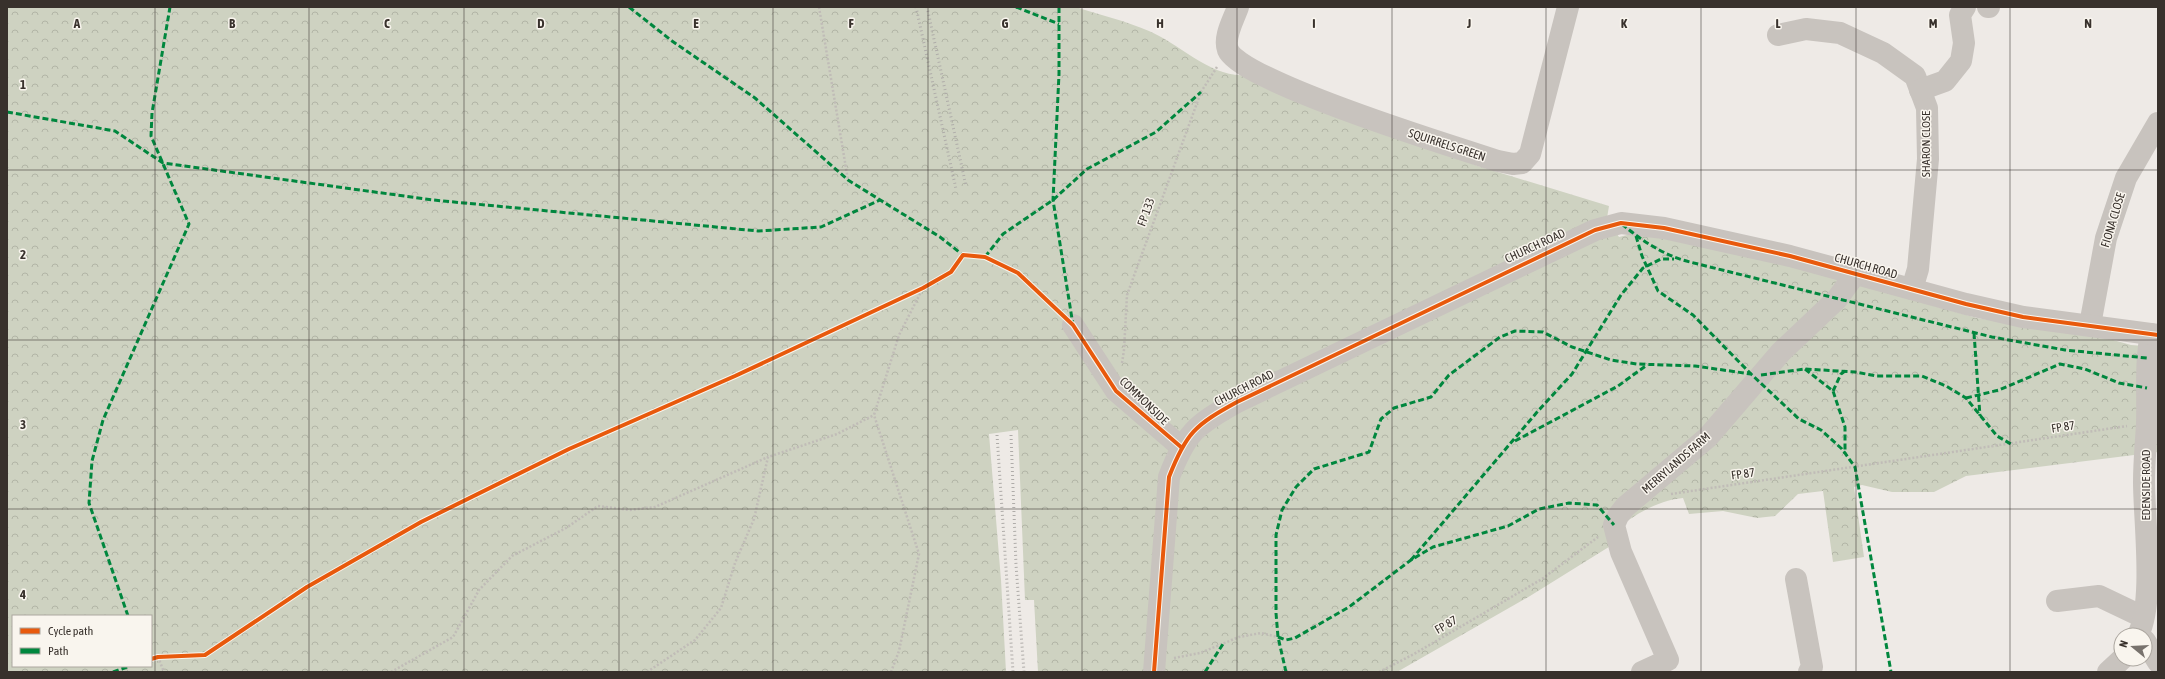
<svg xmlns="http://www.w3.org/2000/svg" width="2165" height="679" viewBox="0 0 2165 679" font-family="'Asap Condensed',sans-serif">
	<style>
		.forest { fill: url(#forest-crowns); fill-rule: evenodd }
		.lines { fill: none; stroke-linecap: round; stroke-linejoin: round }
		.path { stroke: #c0bcb7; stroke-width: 2.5; stroke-dasharray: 2 2; stroke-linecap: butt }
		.minor { stroke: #c8c3be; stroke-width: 22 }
		.rail { stroke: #afaca9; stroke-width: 3; stroke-dasharray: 1 3; stroke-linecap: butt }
		.quiet { stroke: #00873e; stroke-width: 3; stroke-dasharray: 6 3; stroke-linecap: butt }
		.cycleway-casing { stroke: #f9f5ee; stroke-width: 6 }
		.cycleway { stroke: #e8590c; stroke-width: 4 }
		.grid { fill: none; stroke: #38312c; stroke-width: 1; stroke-opacity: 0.55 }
		.labels { text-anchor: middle; stroke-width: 3; stroke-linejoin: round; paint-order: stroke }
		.street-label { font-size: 12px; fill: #38312c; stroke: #f9f5ee }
		.grid-label { font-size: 13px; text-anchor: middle; font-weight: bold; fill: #38312c; stroke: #f9f5ee; stroke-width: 3; stroke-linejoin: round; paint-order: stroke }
	</style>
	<defs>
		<pattern id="forest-crowns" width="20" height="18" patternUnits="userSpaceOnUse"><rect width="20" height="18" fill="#ced2c1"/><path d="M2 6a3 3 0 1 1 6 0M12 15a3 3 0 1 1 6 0" fill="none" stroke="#b2b5a6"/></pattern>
	</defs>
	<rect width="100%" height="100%" fill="#eeeae6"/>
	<!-- forest -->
	<path class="forest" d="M7,7H1076C1100,15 1126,21 1149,31C1178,43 1212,78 1245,75L1478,166L1609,206L1607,218L1619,237L1635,233L1758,256L1977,318L2106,338L2131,345L2158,347V452L1966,476L1934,492H1892L1862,485L1854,487L1864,557L1833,562L1823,491L1798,494L1775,516L1757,518L1723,511L1689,514L1683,498C1654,501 1632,517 1609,534L1612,545L1530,596L1397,672H1038L1034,600H1025L1018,430L989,434L1001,580L1006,672H7ZM13,616H151V666H13Z"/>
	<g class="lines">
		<!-- path -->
		<g class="path">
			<polyline points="819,7 848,180"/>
			<polyline points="1122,363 1124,350 1127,295 1201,92 1217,67"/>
			<polyline points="1671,494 2127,426"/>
			<polyline points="158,657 164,672"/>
			<polyline points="1174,658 1200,653 1239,637 1261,633 1278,637"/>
			<polyline points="391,672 453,637 479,590 512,556 566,528 598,506 629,510 655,507 768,457"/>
			<polyline points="647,672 695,640 721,608 735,563 754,519 768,457 837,434 874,415"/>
			<polyline points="891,672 899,651 919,554 874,415 899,335 923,288"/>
			<polyline points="1379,672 1414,654 1542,579 1598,537"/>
		</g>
		<!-- minor -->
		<g class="minor">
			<path d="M1238,7C1234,19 1223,37 1228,50C1240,81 1457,148 1498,161L1513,164L1522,163L1530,154L1568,7"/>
			<polyline points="1988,7 1989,7"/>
			<polyline points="1778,35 1806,29 1840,33 1883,53 1915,76 1927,108 1928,159 1918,269 1912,289"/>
			<polyline points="1920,90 1945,81 1961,61 1964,43 1960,15 1965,7"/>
			<polyline points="1073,325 1116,391 1181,447"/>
			<polyline points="2090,325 2106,238 2126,178 2158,123"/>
			<polyline points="1796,579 1812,667 1809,672"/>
			<polyline points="2057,601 2099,596 2143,617"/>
			<path d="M2138,635C2155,602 2144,520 2144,482C2144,462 2146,443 2147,424C2148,393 2145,364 2151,334"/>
			<polyline points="2145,641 2158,662"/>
			<path d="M1154,672L1169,477C1186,433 1195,425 1237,402L1595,230L1621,223L1664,228L1790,256L1966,304L2023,317L2158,335"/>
			<polyline points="1642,672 1668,660 1621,552 1614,525 1618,516 1625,507 1708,437 1781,352 1837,299 1856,273"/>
			<polyline points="2108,672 2122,659"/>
		</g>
		<!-- rail -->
		<g class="rail">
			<polyline points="916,7 956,189"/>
			<polyline points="927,7 966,186"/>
			<polyline points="997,435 1013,672"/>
			<polyline points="1011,435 1016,565 1024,672"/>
		</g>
		<!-- quiet -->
		<g class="quiet">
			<polyline points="629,7 672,41 755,98 848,180 940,237 963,255"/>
			<polyline points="1016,7 1059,24"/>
			<polyline points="1059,7 1059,74 1053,200 1073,325"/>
			<polyline points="7,112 115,131 163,163 433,200 758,231 821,227 880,200"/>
			<path d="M1622,224C1642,241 1665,256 1690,262L1992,337L2065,350L2147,358"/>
			<polyline points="1636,236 1642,256 1658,291 1693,315 1751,374"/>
			<polyline points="985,257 1003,234 1053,200 1087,169 1156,132 1201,92"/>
			<polyline points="1974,333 1980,416"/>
			<polyline points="1805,369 1833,391 1845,427 1845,454"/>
			<polyline points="1761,375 1805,369 1855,372 1877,376 1922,376 1946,386 1966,398 1997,436 2011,444"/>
			<polyline points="1833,391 1841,374 1845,371"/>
			<polyline points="1966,398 1999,390 2060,364 2085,369 2119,383 2147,388"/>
			<polyline points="1515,441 1618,386 1647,365"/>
			<polyline points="1411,560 1538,411 1572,374 1621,295 1643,268 1661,259 1674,259"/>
			<polyline points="128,616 89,503 92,461 103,420 189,224 151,136 152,113 170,7"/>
			<polyline points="1278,637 1286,640 1295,638 1349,607 1411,560 1433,547 1508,526 1539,509 1569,503 1597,505 1614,525"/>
			<polyline points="113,672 130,666"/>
			<polyline points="1205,672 1223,644"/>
			<polyline points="1286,672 1278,637 1276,613 1276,535 1282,510 1296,487 1314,469 1369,452 1381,419 1394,408 1431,397 1449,375 1500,337 1515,331 1543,332 1572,347 1611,360 1637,364 1695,366 1751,374 1799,419 1821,430 1842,449 1855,467 1891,672"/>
		</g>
		<defs>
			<g id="cycleway">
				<polyline points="151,659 158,657 205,655 307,587 421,522 569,449 735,376 923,288 951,272 963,255 985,257 1018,273 1073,325 1116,391 1181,447"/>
				<path d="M1154,672L1169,477C1186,433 1195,425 1237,402L1595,230L1621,223L1664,228L1790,256L1966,304L2023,317L2158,335"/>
			</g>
		</defs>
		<!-- cycleway casing -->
		<use href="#cycleway" class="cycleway-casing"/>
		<!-- cycleway -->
		<use href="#cycleway" class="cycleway"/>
	</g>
	<!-- grid -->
	<path class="grid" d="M155,7V672M309,7V672M464,7V672M619,7V672M773,7V672M928,7V672M1082,7V672M1237,7V672M1392,7V672M1546,7V672M1701,7V672M1856,7V672M2010,7V672M7,170H2158M7,340H2158M7,509H2158"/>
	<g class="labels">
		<!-- street labels -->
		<g class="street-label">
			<text transform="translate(1926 144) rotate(-90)" y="4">SHARON CLOSE</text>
			<text transform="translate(1447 145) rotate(18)" y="4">SQUIRRELS GREEN</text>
			<text transform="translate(1146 212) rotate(-70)" y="4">FP 133</text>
			<text transform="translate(2113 220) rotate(-73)" y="4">FIONA CLOSE</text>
			<text transform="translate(1535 246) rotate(-25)" y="4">CHURCH ROAD</text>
			<text transform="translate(1866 266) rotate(16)" y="4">CHURCH ROAD</text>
			<text transform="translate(1244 388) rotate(-27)" y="4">CHURCH ROAD</text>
			<text transform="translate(1144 401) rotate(44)" y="4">COMMONSIDE</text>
			<text transform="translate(2063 427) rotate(-9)" y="4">FP 87</text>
			<text transform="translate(1676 463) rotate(-41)" y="4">MERRYLANDS FARM</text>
			<text transform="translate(1743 474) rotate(-8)" y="4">FP 87</text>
			<text transform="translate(2146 485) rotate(-90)" y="4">EDENSIDE ROAD</text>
			<text transform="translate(1446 625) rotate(-30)" y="4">FP 87</text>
		</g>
	</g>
	<g class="grid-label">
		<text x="77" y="28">A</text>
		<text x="232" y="28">B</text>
		<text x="387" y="28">C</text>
		<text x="541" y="28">D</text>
		<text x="696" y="28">E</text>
		<text x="851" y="28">F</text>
		<text x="1005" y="28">G</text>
		<text x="1160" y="28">H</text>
		<text x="1314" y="28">I</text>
		<text x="1469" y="28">J</text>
		<text x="1624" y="28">K</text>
		<text x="1778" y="28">L</text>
		<text x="1933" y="28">M</text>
		<text x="2088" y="28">N</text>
		<text x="23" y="89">1</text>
		<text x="23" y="259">2</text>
		<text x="23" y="429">3</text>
		<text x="23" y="599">4</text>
	</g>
	<!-- border -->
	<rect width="2165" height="679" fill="none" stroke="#38312c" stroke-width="16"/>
	<!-- legend -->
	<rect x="12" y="615" width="140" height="52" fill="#f9f5ee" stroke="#aca7a0"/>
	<rect x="20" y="628" width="20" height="6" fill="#e8590c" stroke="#aca7a0"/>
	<text x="48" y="635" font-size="12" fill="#38312c">Cycle path</text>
	<rect x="20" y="648" width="20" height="6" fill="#00873e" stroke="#aca7a0"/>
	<text x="48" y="655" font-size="12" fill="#38312c">Path</text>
	<!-- north arrow -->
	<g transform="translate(2133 647) rotate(288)"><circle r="19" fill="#f9f5ee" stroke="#aca7a0"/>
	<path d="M0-3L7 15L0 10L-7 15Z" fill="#78726d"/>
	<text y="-6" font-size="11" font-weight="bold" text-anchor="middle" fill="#38312c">N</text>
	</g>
</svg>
